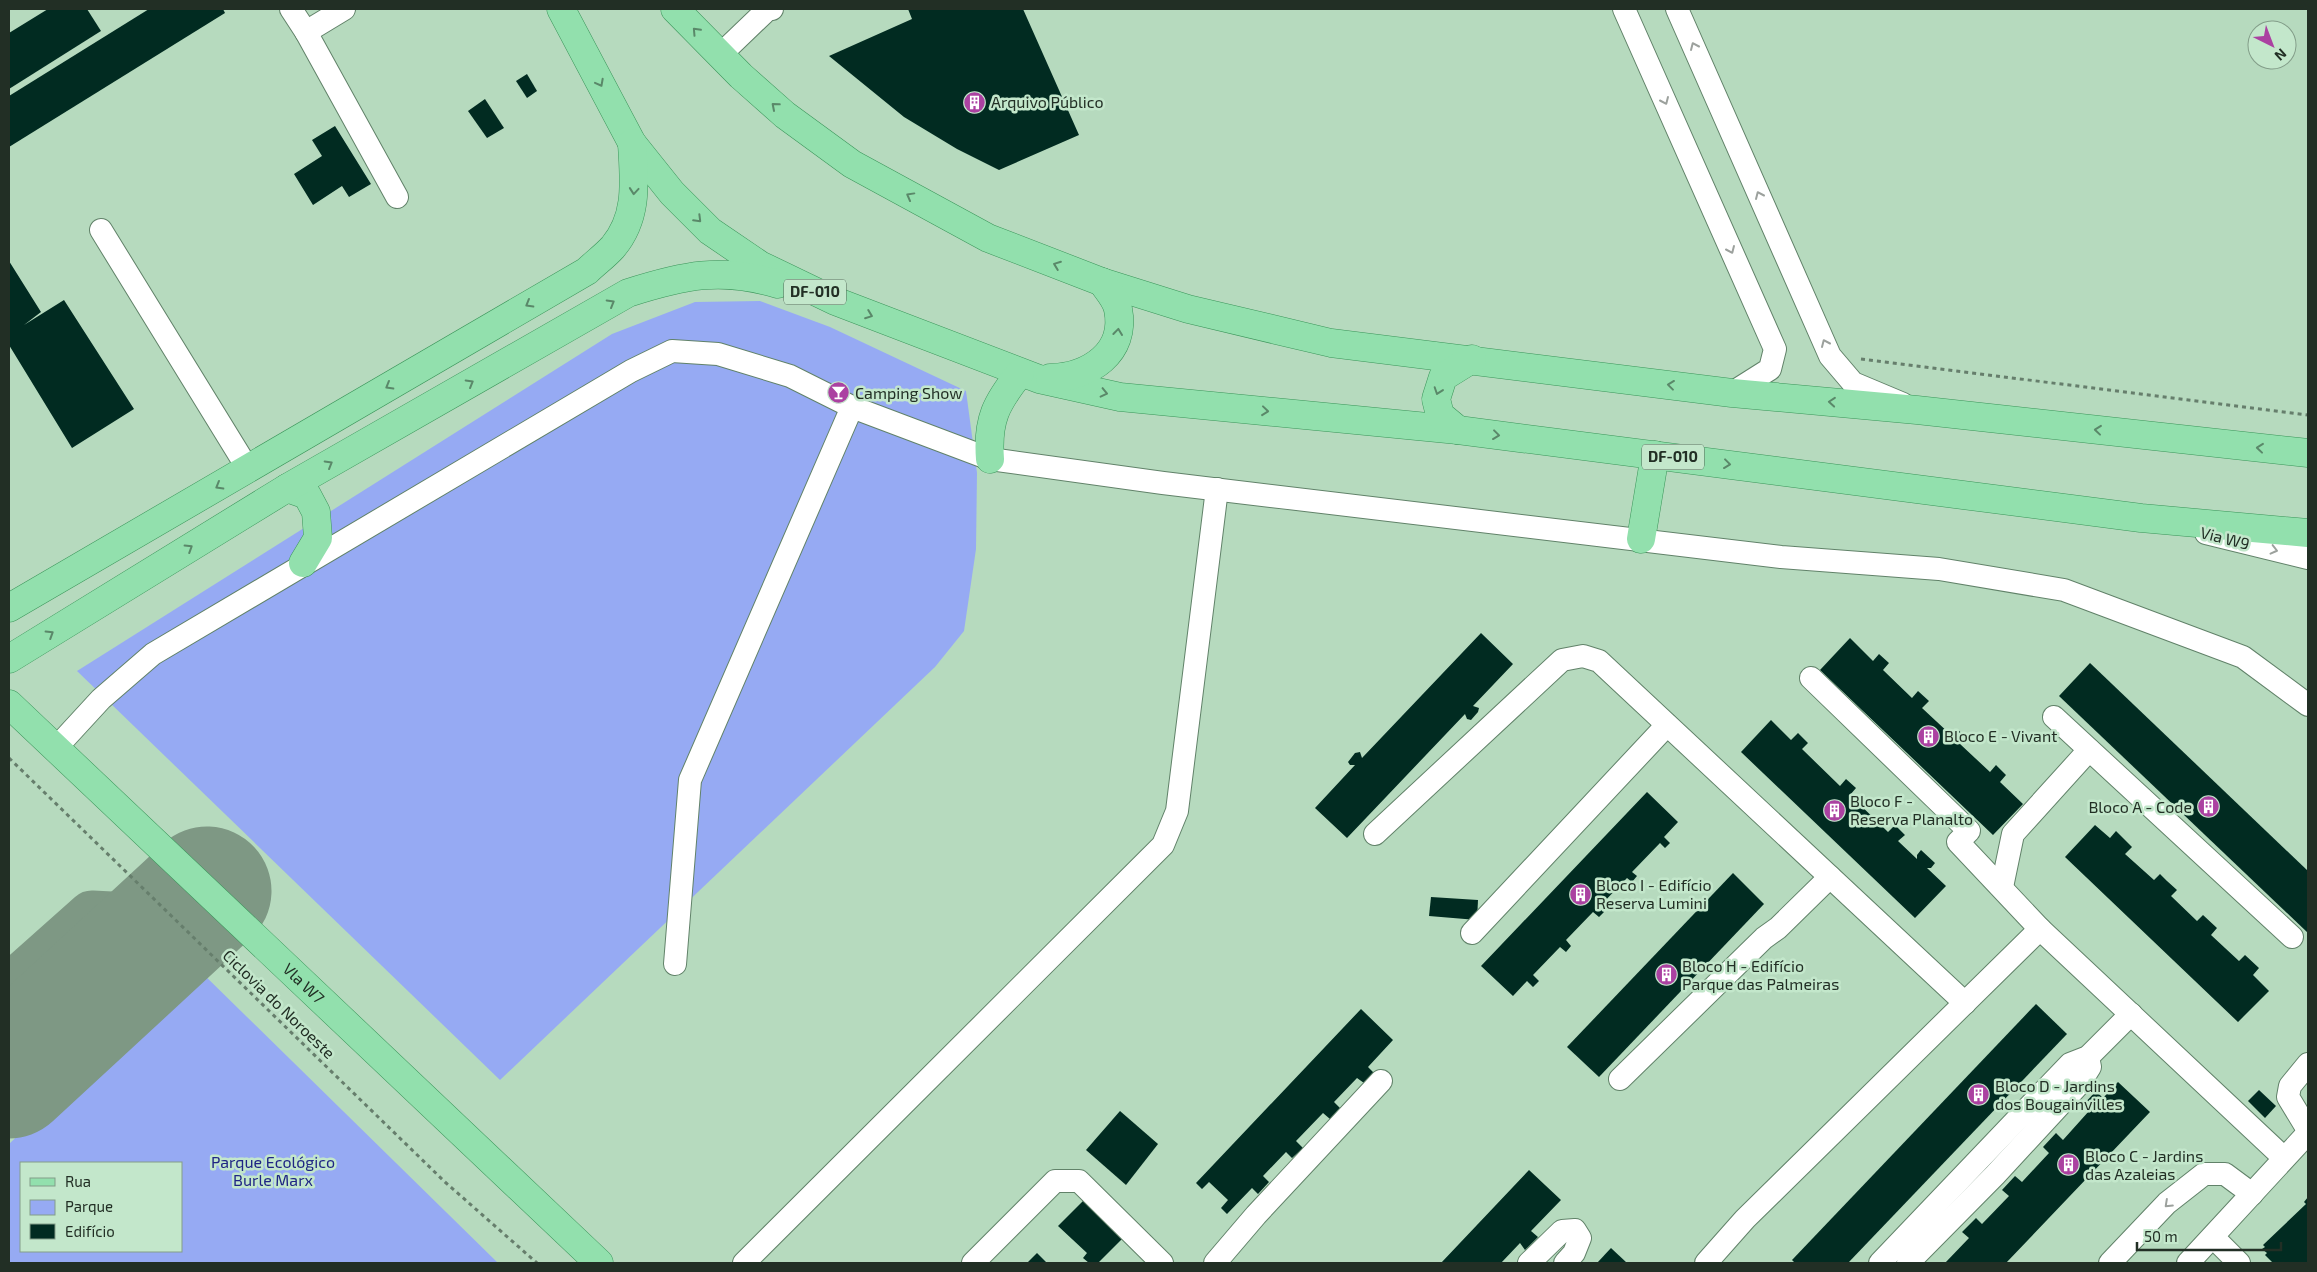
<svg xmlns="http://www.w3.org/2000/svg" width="2317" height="1272" viewBox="0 0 2317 1272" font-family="'Exo 2',sans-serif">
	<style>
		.green { fill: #96aaf3; fill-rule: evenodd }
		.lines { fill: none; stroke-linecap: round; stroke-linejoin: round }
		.taxiway { stroke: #7e9884; stroke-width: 51 }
		.runway { stroke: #7e9884; stroke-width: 129 }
		.building { fill: #012b21 }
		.minor-casing { stroke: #618269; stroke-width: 24 }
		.major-casing { stroke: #3b955a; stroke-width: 29 }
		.path { stroke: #667e6c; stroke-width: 3; stroke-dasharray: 4 4; stroke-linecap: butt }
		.minor { stroke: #fff; stroke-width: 22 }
		.major { stroke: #92e0ad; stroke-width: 28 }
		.oneway { stroke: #5a8869 }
		.oneway2 { stroke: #9ca19d }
		.labels { text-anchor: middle; stroke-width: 5; stroke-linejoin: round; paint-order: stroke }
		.shield { fill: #c3e7cb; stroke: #526657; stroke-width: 1 }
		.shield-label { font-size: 15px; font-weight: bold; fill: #222f25 }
		.poi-label { font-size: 16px; fill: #222f25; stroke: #c3e7cb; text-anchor: start }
		.street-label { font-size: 16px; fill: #222f25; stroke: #c3e7cb }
		.park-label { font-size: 16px; fill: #1f2584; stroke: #c3e7cb }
	</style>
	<rect width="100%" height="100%" fill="#b6dabe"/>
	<!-- green -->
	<g class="green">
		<polygon points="760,301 830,327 966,391 977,473 976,549 964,631 935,667 500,1080 77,671 612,334 695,302"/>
		<path d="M196,967L498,1263H9V1144ZM21,1163H181V1251H21Z"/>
	</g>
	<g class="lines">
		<!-- taxiway -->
		<polyline class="taxiway" points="9,990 92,916 131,918 158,937"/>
		<!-- runway -->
		<polyline class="runway" points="9,1074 207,891"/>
	</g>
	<!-- building -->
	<g class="building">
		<polygon points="48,9 87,9 101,31 9,89 9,33"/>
		<polygon points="149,9 223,9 225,13 9,147 9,96"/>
		<polygon points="908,9 1023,9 1079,135 999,170 957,149 904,117 829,56 912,19"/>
		<polygon points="527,74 537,91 527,98 516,81"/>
		<polygon points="485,99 504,128 487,138 468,111"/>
		<polygon points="335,126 371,184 349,197 342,186 313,205 294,174 322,156 312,140"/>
		<polygon points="9,261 41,312 24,325 64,300 134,409 72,448 9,345"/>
		<polygon points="1481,633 1513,664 1473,706 1479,708 1478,712 1471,720 1467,719 1465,714 1347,838 1315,808 1355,765 1350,765 1348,762 1355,753 1360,752 1362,758"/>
		<polygon points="1850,638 1873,661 1879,654 1889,663 1883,670 1912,698 1918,691 1929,701 1922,708 1951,735 1957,729 1967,738 1960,744 1990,772 1996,765 2006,775 2000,782 2023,804 1993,835 1820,670"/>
		<polygon points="2090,663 2308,871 2308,933 2059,696"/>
		<polygon points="1771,720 1791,740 1798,733 1808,743 1802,749 1840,786 1846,779 1856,788 1850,795 1888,832 1895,825 1905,835 1898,841 1917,859 1917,855 1921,850 1935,863 1931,868 1927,868 1946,886 1915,918 1741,752"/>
		<polygon points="1647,792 1678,822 1664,837 1670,843 1665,848 1660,843 1632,872 1637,876 1632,882 1627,878 1599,907 1604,912 1599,917 1593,912 1566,940 1571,946 1566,952 1560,947 1533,975 1539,981 1533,987 1527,981 1513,996 1481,966"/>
		<polygon points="2095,825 2110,838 2116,831 2132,847 2125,854 2154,880 2160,874 2167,881 2177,890 2171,896 2197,921 2203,915 2217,928 2211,935 2239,961 2245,955 2259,968 2253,975 2269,991 2238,1022 2065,857"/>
		<polygon points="1733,873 1764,904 1599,1077 1567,1047"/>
		<polygon points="1431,897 1478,900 1477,920 1429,916"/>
		<polygon points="2036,1004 2067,1034 1848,1263 1795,1263 1792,1260"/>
		<polygon points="1361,1009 1393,1040 1368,1067 1374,1073 1364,1083 1357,1078 1334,1102 1340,1108 1330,1119 1323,1113 1296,1141 1303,1148 1292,1158 1286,1152 1263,1176 1269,1182 1258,1194 1252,1188 1227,1214 1221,1208 1228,1200 1209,1182 1202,1189 1196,1183"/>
		<polygon points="2118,1082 2150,1112 2006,1263 1945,1263 1969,1238 1962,1232 1976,1218 1982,1224 2009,1196 2002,1190 2015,1176 2022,1182 2049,1153 2043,1147 2056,1133 2063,1140 2089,1111 2083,1105 2096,1091 2103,1098"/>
		<polygon points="2259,1090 2276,1106 2265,1118 2248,1101"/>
		<polygon points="1120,1111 1158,1144 1126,1185 1086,1150"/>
		<polygon points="1529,1170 1561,1200 1531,1231 1538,1237 1525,1250 1520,1243 1501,1263 1441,1263"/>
		<polygon points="2308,1197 2308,1263 2273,1263 2265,1255 2267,1253 2262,1249 2265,1247 2263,1245 2306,1204 2304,1202"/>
		<polygon points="1084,1200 1123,1238 1098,1263 1089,1263 1083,1258 1087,1253 1058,1226"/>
		<polygon points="1611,1248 1627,1263 1597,1263"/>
		<polygon points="1037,1253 1047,1263 1027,1263"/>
	</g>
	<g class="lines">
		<defs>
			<g id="minor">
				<polyline points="291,9 306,32 397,197"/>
				<polyline points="1624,9 1775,349 1770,369 1732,393"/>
				<polyline points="1677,9 1830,356 1853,383 1903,404"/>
				<polyline points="306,32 344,9"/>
				<polyline points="719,56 767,10 772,9"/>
				<polyline points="101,230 248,469"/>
				<polyline points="2206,533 2308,558"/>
				<polyline points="1811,678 1969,831 1958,842 2040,929 2284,1158"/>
				<polyline points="2054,717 2292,937"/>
				<polyline points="55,749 101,699 153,654 631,371 672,351 718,354 790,376 852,407 990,459 1163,483 1781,557 1939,569 2064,590 2243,657 2308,705"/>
				<polyline points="1375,834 1562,660 1583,656 1599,661 1965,1003"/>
				<polyline points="2002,887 2013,834 2089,750"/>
				<polyline points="1472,933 1667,725"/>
				<polyline points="675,964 690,780 852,407"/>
				<polyline points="2308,1064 2290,1086 2288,1097 2308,1130"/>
				<polyline points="1620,1079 1764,938 1778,928 1830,877"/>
				<polyline points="2213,1237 2239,1263"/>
				<polyline points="744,1263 1163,845 1177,811 1217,489"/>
				<polyline points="973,1263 1055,1181 1079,1181 1162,1263"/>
				<polyline points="1215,1263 1256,1215 1381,1081"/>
				<polyline points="1529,1263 1562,1231 1575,1230 1580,1238 1574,1253 1565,1263"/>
				<polyline points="1706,1263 1745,1219 2040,929"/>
				<polyline points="1880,1263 2070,1064 2088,1057 2131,1014"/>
				<polyline points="1908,1263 1995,1175 2080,1083 2090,1067 2088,1057"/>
				<polyline points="2110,1263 2167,1203 2204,1174 2225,1174 2252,1194"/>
				<polyline points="2188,1263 2308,1133"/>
			</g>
			<g id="major">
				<polyline points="561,9 632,143 672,193 710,231 760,265 835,301 1039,379 1120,397 1458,430 2141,518 2308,533"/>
				<polyline points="675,9 741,76 785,115 852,164 988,238 1102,282 1188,309 1331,343 1732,393 1917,410 2308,453"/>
				<path d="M1050,378C1089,377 1127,353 1118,309C1116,299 1108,291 1102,282"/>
				<polyline points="1458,430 1440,415 1436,399 1443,377 1472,359"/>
				<path d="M990,459C987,420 996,403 1020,373"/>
				<polyline points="287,488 307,495 316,512 318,538 303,563"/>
				<polyline points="1641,539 1655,455"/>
				<path d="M9,608L587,271C595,263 605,256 613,247C639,216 634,180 632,143"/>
				<path d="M9,659L287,488L628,293C684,275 721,267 778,284"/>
				<path id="s1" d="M9,704L599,1263"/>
			</g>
		</defs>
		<!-- minor casing -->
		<use href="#minor" class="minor-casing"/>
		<!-- major casing -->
		<use href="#major" class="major-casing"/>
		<!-- path -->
		<g class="path">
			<polyline points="1861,359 2308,415"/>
			<polyline points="9,758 445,1182 537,1263"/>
		</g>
		<!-- minor -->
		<use href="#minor" class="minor"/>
		<!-- major -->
		<use href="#major" class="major"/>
	</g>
	<!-- one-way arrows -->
	<defs><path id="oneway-chevron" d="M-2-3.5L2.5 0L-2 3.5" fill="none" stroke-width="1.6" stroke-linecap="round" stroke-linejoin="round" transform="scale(1.25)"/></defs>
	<g class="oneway">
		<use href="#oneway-chevron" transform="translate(696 31) rotate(-133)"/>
		<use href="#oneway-chevron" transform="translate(600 83) rotate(62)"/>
		<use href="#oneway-chevron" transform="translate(775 106) rotate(-139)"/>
		<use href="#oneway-chevron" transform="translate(634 191) rotate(95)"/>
		<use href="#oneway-chevron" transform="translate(910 196) rotate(-151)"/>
		<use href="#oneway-chevron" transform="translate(698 219) rotate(45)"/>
		<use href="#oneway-chevron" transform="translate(1057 265) rotate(-159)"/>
		<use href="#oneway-chevron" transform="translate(611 303) rotate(-30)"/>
		<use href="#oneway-chevron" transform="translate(529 304) rotate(150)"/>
		<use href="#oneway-chevron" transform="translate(869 315) rotate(21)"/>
		<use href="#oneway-chevron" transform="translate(1118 332) rotate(-83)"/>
		<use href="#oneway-chevron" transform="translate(470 383) rotate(-30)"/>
		<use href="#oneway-chevron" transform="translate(1671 385) rotate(-173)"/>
		<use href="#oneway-chevron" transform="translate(389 386) rotate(150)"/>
		<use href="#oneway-chevron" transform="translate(1438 391) rotate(109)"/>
		<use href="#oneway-chevron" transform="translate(1104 393) rotate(13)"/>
		<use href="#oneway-chevron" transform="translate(1832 402) rotate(-175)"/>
		<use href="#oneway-chevron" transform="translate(1265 411) rotate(6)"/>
		<use href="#oneway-chevron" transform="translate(2098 430) rotate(-174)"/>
		<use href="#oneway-chevron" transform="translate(1496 435) rotate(7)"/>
		<use href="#oneway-chevron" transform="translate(2260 448) rotate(-174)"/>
		<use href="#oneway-chevron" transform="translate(329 464) rotate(-30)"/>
		<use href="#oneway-chevron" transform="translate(1727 464) rotate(7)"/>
		<use href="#oneway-chevron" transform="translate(219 486) rotate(150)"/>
		<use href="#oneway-chevron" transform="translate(189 548) rotate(-32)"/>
		<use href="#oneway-chevron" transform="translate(50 634) rotate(-32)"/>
	</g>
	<g class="oneway2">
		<use href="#oneway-chevron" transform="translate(1694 46) rotate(-114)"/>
		<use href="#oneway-chevron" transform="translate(1665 101) rotate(66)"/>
		<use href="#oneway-chevron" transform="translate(1759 195) rotate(-114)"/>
		<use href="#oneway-chevron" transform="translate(1731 250) rotate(66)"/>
		<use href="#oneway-chevron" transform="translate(1825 343) rotate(-114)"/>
		<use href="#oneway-chevron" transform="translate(2274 550) rotate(14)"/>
		<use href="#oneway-chevron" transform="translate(2168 1204) rotate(137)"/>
	</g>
	<!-- icons -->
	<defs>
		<symbol id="building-disc" viewBox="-11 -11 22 22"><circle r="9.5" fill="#ab41a1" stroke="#c3e7cb"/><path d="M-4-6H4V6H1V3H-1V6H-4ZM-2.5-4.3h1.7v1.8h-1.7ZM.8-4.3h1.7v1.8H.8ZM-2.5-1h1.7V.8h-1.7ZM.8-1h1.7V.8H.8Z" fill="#fff"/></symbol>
		<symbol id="bar-disc" viewBox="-11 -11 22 22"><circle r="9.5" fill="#ab41a1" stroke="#c3e7cb"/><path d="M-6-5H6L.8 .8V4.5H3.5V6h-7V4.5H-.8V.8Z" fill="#fff"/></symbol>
	</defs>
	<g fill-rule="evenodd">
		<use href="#building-disc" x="962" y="90" width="25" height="25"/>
		<use href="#bar-disc" x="826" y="380" width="25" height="25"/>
		<use href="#building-disc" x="1916" y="724" width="25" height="25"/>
		<use href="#building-disc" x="2196" y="794" width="25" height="25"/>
		<use href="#building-disc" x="1822" y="798" width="25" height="25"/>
		<use href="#building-disc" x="1568" y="882" width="25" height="25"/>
		<use href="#building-disc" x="1654" y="962" width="25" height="25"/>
		<use href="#building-disc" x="1966" y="1082" width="25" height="25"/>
		<use href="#building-disc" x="2056" y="1152" width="25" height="25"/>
	</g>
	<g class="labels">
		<!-- shield labels -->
		<g class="shield">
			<rect x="784" y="279.5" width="62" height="25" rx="4"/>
			<rect x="1642" y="444.5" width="62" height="25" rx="4"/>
		</g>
		<g class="shield-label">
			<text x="815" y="297">DF-010</text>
			<text x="1673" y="462">DF-010</text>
		</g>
		<!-- poi labels -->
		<g class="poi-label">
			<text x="991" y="108">Arquivo Público</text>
			<text x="855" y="399">Camping Show</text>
			<text x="1944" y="742">Bloco E - Vivant</text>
			<text x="1850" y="807">Bloco F -<tspan x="1850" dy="18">Reserva Planalto</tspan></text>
			<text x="2192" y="813" text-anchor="end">Bloco A - Code</text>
			<text x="1596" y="891">Bloco I - Edifício<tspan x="1596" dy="18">Reserva Lumini</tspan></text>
			<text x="1682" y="972">Bloco H - Edifício<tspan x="1682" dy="18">Parque das Palmeiras</tspan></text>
			<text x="1995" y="1092">Bloco D - Jardins<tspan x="1995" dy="18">dos Bougainvilles</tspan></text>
			<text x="2085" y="1162">Bloco C - Jardins<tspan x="2085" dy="18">das Azaleias</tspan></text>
		</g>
		<!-- street labels -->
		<g class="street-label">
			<text transform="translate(2225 538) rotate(14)" y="6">Via W9</text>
			<text dy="6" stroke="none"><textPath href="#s1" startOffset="406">Vla W7</textPath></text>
			<text transform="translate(279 1004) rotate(44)" y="6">Ciclovia do Noroeste</text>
		</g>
		<!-- park labels -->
		<g class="park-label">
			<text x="273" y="1168">Parque Ecológico<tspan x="273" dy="18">Burle Marx</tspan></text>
		</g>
	</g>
	<!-- border -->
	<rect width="2317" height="1272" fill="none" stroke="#222f25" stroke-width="20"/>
	<!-- legend -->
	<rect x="20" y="1162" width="162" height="90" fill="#c3e7cb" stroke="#839d89"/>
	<rect x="30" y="1178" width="25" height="8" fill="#92e0ad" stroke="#839d89"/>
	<text x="65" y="1187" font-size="15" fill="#222f25">Rua</text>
	<rect x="30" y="1200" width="25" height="15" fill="#96aaf3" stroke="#839d89"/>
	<text x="65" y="1212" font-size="15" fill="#222f25">Parque</text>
	<rect x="30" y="1224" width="25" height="15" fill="#012b21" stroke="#839d89"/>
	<text x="65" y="1237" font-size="15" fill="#222f25">Edifício</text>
	<!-- north arrow -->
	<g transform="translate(2272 45) rotate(138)"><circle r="24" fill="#c3e7cb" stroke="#839d89"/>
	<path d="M0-4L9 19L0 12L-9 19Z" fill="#ab41a1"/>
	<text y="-8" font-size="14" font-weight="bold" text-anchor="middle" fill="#222f25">N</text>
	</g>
	<!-- scale -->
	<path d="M2137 1242v8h144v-8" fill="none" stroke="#222f25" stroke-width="2.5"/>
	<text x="2144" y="1242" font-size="15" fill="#222f25" stroke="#c3e7cb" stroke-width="4" paint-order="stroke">50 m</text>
</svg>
